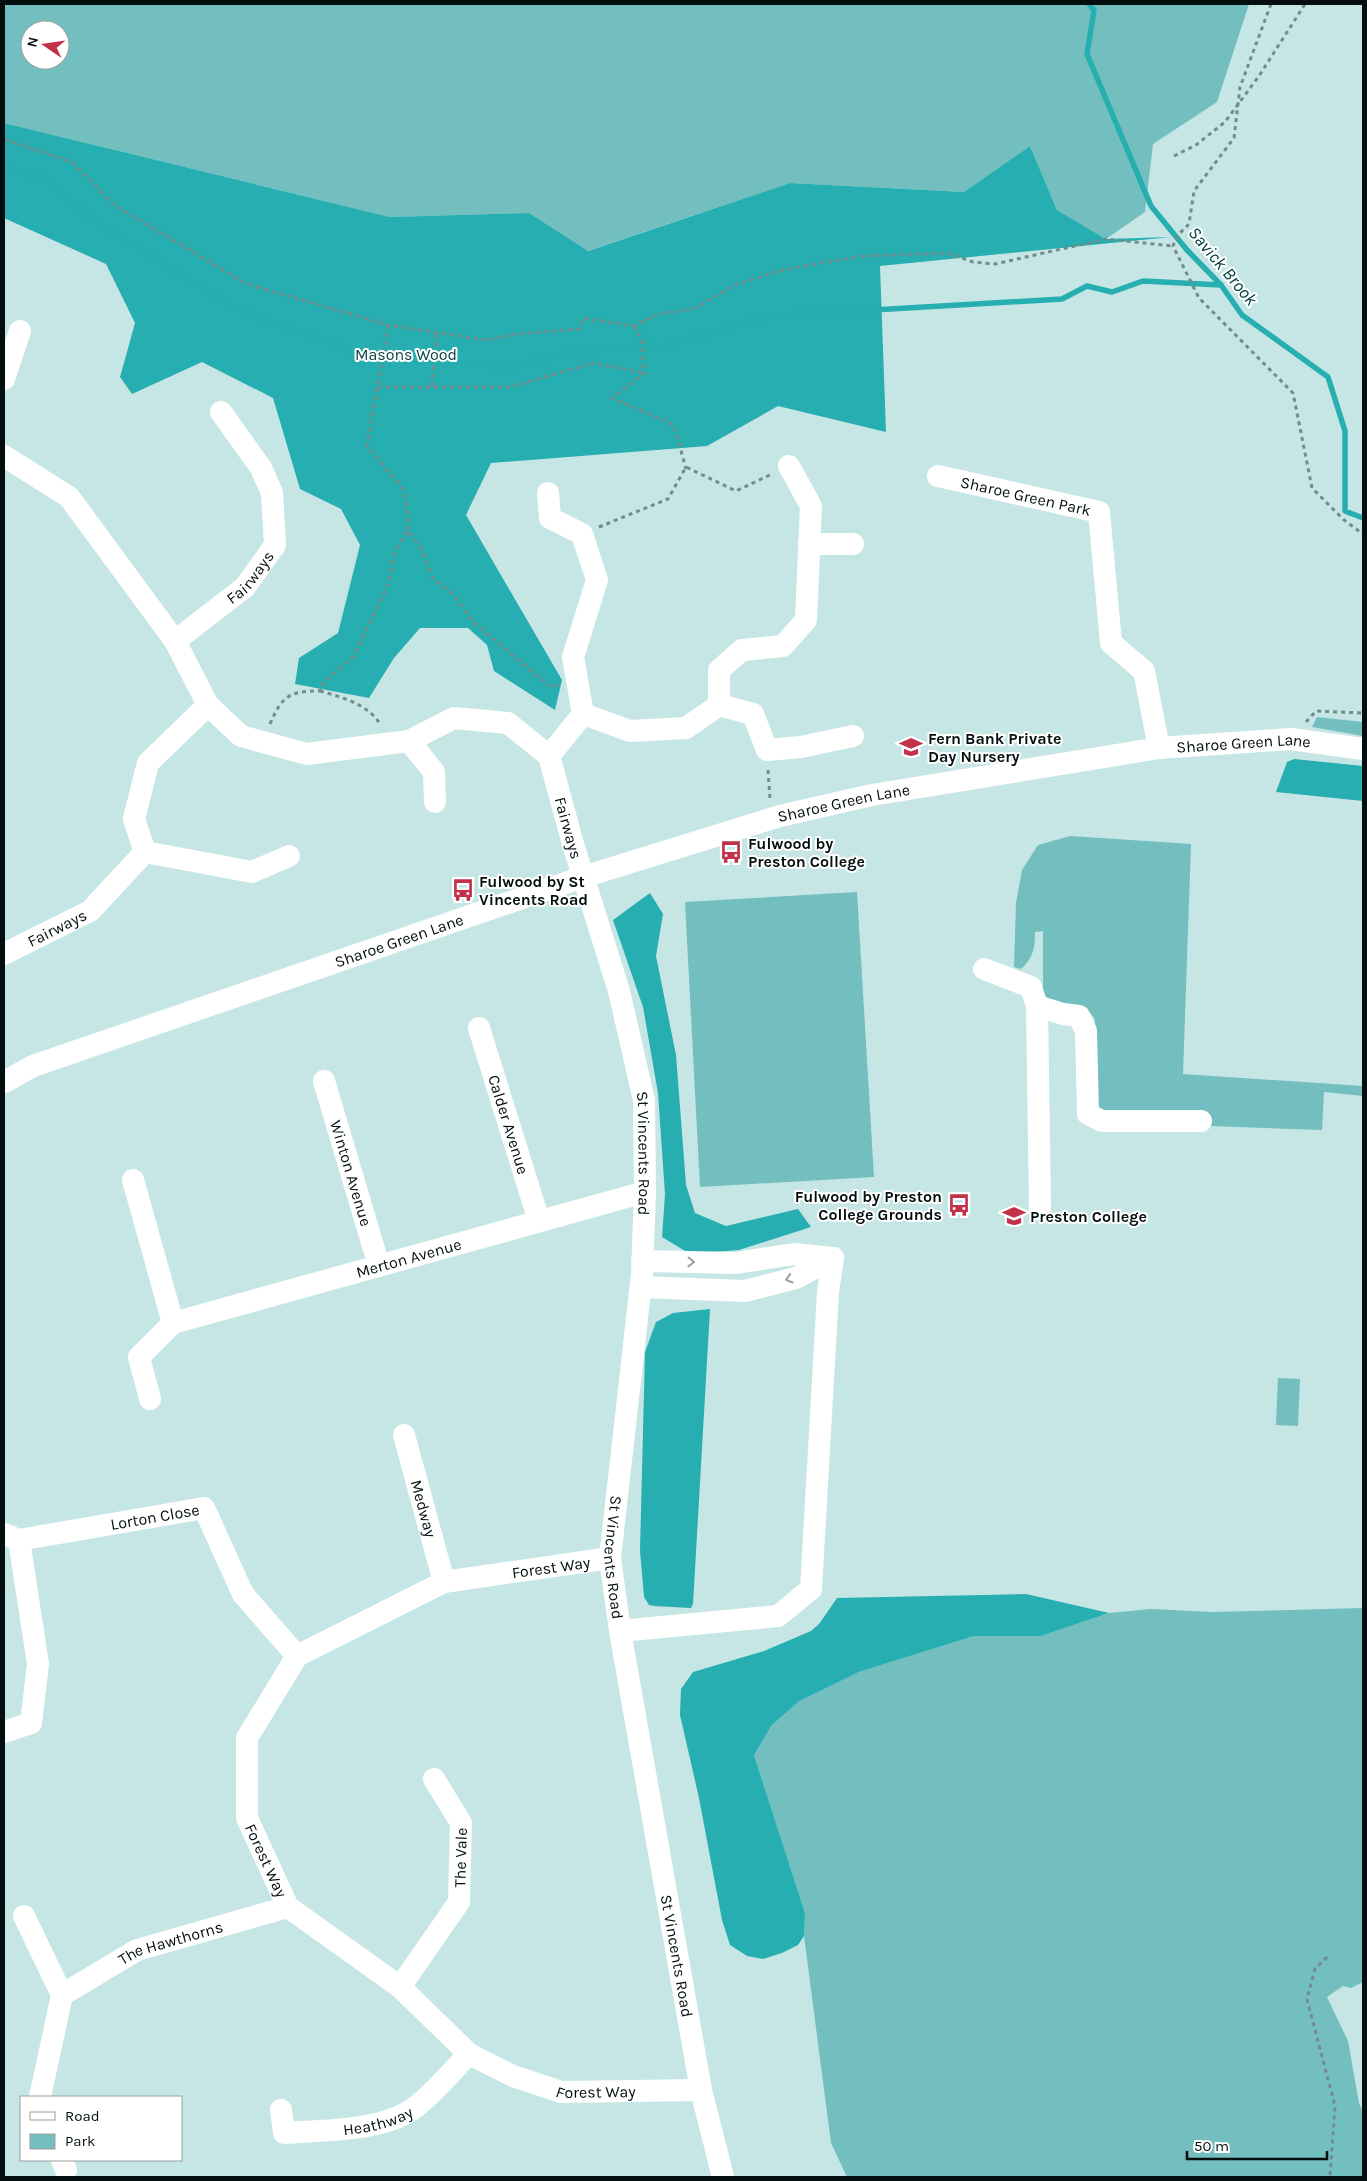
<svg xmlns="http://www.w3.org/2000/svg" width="1367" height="2181" viewBox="0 0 1367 2181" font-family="Karla,sans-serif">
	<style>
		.green { fill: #73bebe; fill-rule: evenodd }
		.forest { fill: #26aeb0 }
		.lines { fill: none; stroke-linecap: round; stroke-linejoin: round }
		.stream { stroke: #26aeb0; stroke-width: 5.5 }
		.path { stroke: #748b8b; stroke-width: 3; stroke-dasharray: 4 4; stroke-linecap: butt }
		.minor { stroke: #fff; stroke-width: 22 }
		.oneway { stroke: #9b9f9f }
		.labels { text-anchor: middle; stroke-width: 4; stroke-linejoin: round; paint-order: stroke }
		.park-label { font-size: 16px; fill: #084344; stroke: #fff }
		.street-label { font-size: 16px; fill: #040e0e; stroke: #fff }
		.poi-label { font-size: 16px; font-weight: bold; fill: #040e0e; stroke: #fff; text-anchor: start }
		.water-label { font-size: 18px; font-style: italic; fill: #054041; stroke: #fff }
	</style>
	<rect width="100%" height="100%" fill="#c6e6e5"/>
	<!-- green -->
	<g class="green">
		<path d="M4,4H1249L1217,102L1153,144L1145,212L1106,239L1057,210L1030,146L964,192L790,183L587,251L529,213L390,217L4,123ZM30,30H60V60H30Z"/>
		<polygon points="1317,717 1363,722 1363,736 1312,727"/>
		<path d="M1070,836L1191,844L1183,1074L1363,1086V1096L1324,1092L1322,1130L1211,1126V1116L1100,1112L1093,1096L1095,1020C1087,1002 1065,1005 1048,1003L1043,990V931L1035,932C1035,949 1033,958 1021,969L1014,967L1016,903L1022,870L1038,845Z"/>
		<polygon points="857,892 874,1177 700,1187 685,902"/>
		<polygon points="1278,1378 1300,1379 1298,1426 1276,1425"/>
		<polygon points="1363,1608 1363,1982 1351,1988 1343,1986 1327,1997 1348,2041 1359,2103 1363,2112 1363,2177 847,2177 831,2143 804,1936 805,1913 754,1755 772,1725 799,1700 859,1672 974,1636 1041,1636 1109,1613 1151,1609 1212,1612"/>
	</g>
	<!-- forest -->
	<g class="forest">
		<polygon points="4,123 390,217 529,213 588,251 790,183 964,192 1030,146 1057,210 1106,239 1171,237 880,266 886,432 778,406 707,446 491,463 466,515 562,680 555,710 494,671 487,645 468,628 420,628 394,658 369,698 295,684 299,658 338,633 360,545 341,509 300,489 273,398 202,362 132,394 120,377 135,323 106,264 4,218"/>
		<polygon points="1294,759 1363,766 1363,801 1276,792 1287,762"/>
		<polygon points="650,893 663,914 656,956 676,1055 686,1185 695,1213 726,1226 798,1209 811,1227 739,1250 690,1254 662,1237 665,1194 658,1093 643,1007 613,920"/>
		<polygon points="710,1309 693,1604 691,1608 654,1606 649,1605 644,1597 640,1551 645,1352 656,1322 673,1313"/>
		<polygon points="1026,1594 1109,1613 1041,1636 974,1636 859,1672 799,1701 772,1725 754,1755 805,1913 804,1936 798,1945 782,1953 763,1959 747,1956 730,1945 722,1920 699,1798 680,1715 681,1689 693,1672 764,1651 811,1631 819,1624 837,1598"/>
	</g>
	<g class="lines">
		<!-- stream -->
		<g class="stream">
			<polyline points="1089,4 1094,10 1087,54 1151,206 1187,250 1221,285 1242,315 1328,377 1345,431 1345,511 1363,518"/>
			<polyline points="4,168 41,176 96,223 237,309 362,355 513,367 583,350 664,346 771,316 1062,299 1087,286 1112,292 1143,281 1221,285"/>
		</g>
		<!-- path -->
		<g class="path">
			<polyline points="1271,4 1240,87 1234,138 1194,191 1189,224 1178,235 1173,246 1199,298 1293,393 1312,488 1344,520 1363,534"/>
			<polyline points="4,139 72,162 114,205 247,284 388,325 486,340 517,334 579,329 583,318 634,326 658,314 693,309 737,284 786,269 863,256 948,253 973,262 995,264 1106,239 1173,246"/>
			<polyline points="1174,156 1196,145 1225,122 1259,76 1305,4"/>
			<polyline points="388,325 367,446 403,489 406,502 409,532 421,548 433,578 453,594 472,621 551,687 559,685"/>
			<polyline points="634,326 642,340 644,373 612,398 674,425 686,469"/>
			<polyline points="432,386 437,333"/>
			<polyline points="378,387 510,387 594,363 644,373"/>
			<polyline points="599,527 668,499 686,467 736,491 772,474"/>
			<path d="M320,691C341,697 368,704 380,724"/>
			<polyline points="1306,722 1316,711 1363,713"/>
			<path d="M270,724C282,696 289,691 320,691L321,685L353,657L388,585L394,555L409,528"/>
			<polyline points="768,770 770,799"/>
			<polyline points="1327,1957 1315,1969 1307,1999 1335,2106 1330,2177"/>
		</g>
		<!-- minor -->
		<g class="minor">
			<polyline points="4,379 20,331"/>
			<path id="s1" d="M4,456L69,497L175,641L208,705L241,736L307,754L409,741L454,718L508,723L549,756L573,844L619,991L644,1100L645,1192L642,1274L610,1558L620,1631L701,2090L723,2177"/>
			<path id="s2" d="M938,476L1099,512L1111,643L1144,671L1159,748"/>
			<polyline points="548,493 550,518 582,534 597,580 573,657 583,714 549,756"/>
			<polyline points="809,544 853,544"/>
			<path id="s3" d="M175,641L245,587L275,545L272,493L261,468L221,412"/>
			<polyline points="208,705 148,763 134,819 145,852 252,872 289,856"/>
			<polyline points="719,705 719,670 742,650 783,646 806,620 811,506 789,466"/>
			<polyline points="583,714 630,731 686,728 719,705 753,714 767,750 801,747 853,736"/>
			<polyline points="409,741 434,772 435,802"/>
			<path id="s4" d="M4,954L90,911L145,852"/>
			<polyline points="984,969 1031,987 1037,1006 1040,1209"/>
			<polyline points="1037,1006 1063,1014 1079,1016 1086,1031 1088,1114 1102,1121 1201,1121"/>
			<path id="s5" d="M479,1028L539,1221"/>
			<path id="s6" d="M324,1081L379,1266"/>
			<path id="s7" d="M4,1082L33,1066L583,877L780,816L872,795L1159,748L1291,739L1363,749"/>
			<polyline points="133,1180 173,1323"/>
			<polyline points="642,1261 736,1263 794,1254 833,1258"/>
			<polyline points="641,1287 745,1291 796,1278 833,1258"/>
			<path id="s8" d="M150,1399L139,1357L173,1323L645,1192"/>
			<path id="s9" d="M404,1435L444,1582"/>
			<path id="s10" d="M4,1534L19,1540L204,1508L243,1594L297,1656"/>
			<path id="s11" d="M610,1558L444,1582L297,1656L247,1738V1818L288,1907L400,1987L469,2054L513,2076L561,2092L701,2090"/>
			<polyline points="620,1631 778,1616 811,1589 828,1292 833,1258"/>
			<polyline points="4,1732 31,1723 38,1664 19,1540"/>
			<polyline points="24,1916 62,1995"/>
			<path id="s12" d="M400,1987L459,1902L461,1823L434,1779"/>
			<path id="s13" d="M40,2097L62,1995L137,1950L288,1907"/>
			<path id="s14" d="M281,2110L284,2133C324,2130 384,2132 417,2106C436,2091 452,2071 469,2054"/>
			<polyline points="62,2160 66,2170"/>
		</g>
	</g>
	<!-- one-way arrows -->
	<defs><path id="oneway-chevron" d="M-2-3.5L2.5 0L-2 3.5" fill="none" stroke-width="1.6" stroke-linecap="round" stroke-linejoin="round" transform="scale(1.25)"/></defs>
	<g class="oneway">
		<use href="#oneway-chevron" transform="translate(691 1262) rotate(1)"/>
		<use href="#oneway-chevron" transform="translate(789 1279) rotate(164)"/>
	</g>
	<!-- icons -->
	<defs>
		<symbol id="school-bare" viewBox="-9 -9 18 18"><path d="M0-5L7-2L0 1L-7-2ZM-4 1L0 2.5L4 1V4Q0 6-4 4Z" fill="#c1314a" stroke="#fff" stroke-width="2.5" paint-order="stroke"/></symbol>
		<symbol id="bus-bare" viewBox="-9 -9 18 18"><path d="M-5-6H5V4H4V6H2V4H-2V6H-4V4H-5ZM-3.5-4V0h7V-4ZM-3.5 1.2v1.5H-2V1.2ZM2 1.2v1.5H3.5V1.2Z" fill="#c1314a" stroke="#fff" stroke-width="2.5" paint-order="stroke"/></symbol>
		<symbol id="university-bare" viewBox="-9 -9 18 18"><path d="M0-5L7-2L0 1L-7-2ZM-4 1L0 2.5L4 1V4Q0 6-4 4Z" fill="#c1314a" stroke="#fff" stroke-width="2.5" paint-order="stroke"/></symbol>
	</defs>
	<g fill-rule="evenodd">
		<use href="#school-bare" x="895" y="731" width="32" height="32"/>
		<use href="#bus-bare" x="715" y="836" width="32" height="32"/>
		<use href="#bus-bare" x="447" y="874" width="32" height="32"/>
		<use href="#bus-bare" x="943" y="1189" width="32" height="32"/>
		<use href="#university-bare" x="998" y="1200" width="32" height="32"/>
	</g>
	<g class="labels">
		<!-- park labels -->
		<g class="park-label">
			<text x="406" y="360">Masons Wood</text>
		</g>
		<!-- street labels -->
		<g class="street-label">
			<text dy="6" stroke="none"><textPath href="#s2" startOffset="90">Sharoe Green Park</textPath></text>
			<text dy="6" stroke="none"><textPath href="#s3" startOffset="99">Fairways</textPath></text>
			<text dy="6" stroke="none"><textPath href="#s7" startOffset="1291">Sharoe Green Lane</textPath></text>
			<text dy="6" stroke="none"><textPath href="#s7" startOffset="886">Sharoe Green Lane</textPath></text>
			<text dy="6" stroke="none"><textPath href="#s1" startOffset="776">Fairways</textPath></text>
			<text dy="6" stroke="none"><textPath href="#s4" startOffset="59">Fairways</textPath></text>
			<text dy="6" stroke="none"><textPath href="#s7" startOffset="420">Sharoe Green Lane</textPath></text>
			<text dy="6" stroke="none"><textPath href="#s5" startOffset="101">Calder Avenue</textPath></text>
			<text dy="6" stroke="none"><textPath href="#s1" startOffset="1112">St Vincents Road</textPath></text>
			<text dy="6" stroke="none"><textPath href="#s6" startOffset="96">Winton Avenue</textPath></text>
			<text dy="6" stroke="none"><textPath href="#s8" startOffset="336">Merton Avenue</textPath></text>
			<text dy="6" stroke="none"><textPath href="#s9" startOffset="76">Medway</textPath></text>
			<text dy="6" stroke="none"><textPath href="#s10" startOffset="154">Lorton Close</textPath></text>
			<text dy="6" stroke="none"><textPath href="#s1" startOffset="1518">St Vincents Road</textPath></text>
			<text transform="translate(551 1567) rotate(-8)" y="6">Forest Way</text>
			<text dy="6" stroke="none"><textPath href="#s12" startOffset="148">The Vale</textPath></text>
			<text dy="6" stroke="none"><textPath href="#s11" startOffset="555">Forest Way</textPath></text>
			<text dy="6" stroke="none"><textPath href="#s13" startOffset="226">The Hawthorns</textPath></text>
			<text dy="6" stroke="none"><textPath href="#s1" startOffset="1922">St Vincents Road</textPath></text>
			<text dy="6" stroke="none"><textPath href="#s11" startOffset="975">Forest Way</textPath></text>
			<text dy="6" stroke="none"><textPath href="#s14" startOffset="118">Heathway</textPath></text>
		</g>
		<!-- poi labels -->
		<g class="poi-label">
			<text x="928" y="744">Fern Bank Private<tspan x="928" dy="18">Day Nursery</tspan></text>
			<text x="748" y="849">Fulwood by<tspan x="748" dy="18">Preston College</tspan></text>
			<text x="479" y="887">Fulwood by St<tspan x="479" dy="18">Vincents Road</tspan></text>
			<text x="942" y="1202" text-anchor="end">Fulwood by Preston<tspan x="942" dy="18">College Grounds</tspan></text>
			<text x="1030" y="1222">Preston College</text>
		</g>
		<!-- water labels -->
		<g class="water-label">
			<text transform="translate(1223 266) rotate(50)" y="6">Savick Brook</text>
		</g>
	</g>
	<!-- border -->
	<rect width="1367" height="2181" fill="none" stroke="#040e0e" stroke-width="10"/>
	<!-- legend -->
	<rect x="20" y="2096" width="162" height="65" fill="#ffffff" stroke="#9b9f9f"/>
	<rect x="30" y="2112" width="25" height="8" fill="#ffffff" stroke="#9b9f9f"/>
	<text x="65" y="2121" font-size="15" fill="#040e0e">Road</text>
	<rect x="30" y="2134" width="25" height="15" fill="#73bebe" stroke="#9b9f9f"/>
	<text x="65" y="2146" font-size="15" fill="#040e0e">Park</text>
	<!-- north arrow -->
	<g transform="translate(45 45) rotate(283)"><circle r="24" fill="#ffffff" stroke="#9b9f9f"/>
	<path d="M0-4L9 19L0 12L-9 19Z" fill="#c1314a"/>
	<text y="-8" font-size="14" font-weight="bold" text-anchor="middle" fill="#040e0e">N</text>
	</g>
	<!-- scale -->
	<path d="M1187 2151v8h140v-8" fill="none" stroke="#040e0e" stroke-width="2.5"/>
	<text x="1194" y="2151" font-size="15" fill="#040e0e" stroke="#ffffff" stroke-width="4" paint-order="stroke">50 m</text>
</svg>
